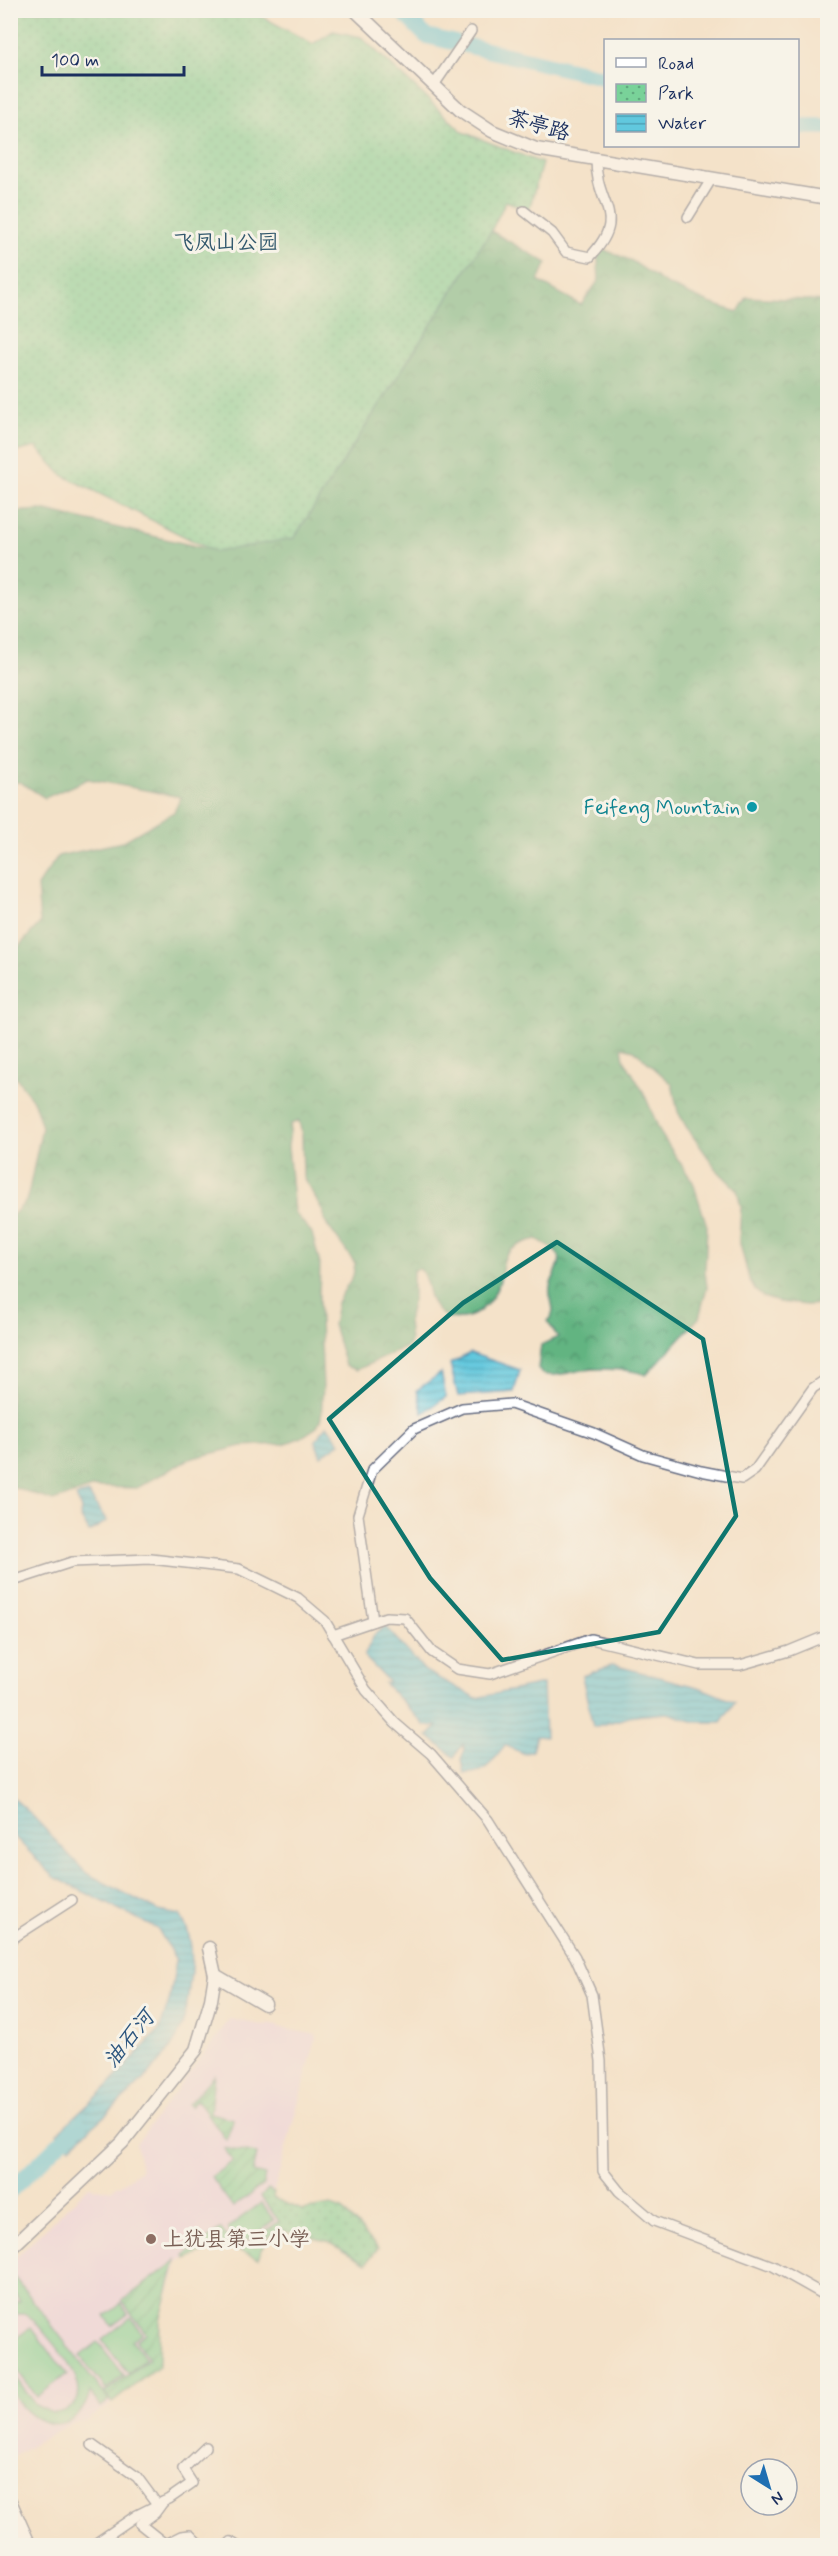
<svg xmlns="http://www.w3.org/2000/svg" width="838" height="2556" viewBox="0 0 838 2556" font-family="Mynerve,'LXGW WenKai TC',sans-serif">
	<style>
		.built { fill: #ecd1e9 }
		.forest { fill: url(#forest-crowns); stroke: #3e7270; stroke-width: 1.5 }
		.park { fill: url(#park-dots); stroke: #4a807c; stroke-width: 1.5 }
		.garden { fill: url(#garden-furrows); stroke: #4a807c; stroke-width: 1.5 }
		.pitch { fill: #79d299; stroke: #4a807c; stroke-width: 1.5 }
		.water { fill: url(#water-rules); stroke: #3e7c9e; stroke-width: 1.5 }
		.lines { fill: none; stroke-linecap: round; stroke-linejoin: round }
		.river { stroke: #61c8de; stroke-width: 16 }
		.minor-casing { stroke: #676e83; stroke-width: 12 }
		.tertiary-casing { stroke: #676e83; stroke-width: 15 }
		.minor { stroke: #fff; stroke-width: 9 }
		.tertiary { stroke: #fff; stroke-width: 12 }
		.marked { fill: none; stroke: #0f766e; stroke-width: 4.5; stroke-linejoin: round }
		.culture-dot { fill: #0f9aa8; stroke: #f7f3e8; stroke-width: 2 }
		.education-dot { fill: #8d6e63; stroke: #f7f3e8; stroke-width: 2 }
		.labels { text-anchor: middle; stroke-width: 6; stroke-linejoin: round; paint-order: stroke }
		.street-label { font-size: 21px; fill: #1b2f5e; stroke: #f7f3e8 }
		.park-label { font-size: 21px; fill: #32586d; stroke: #f7f3e8 }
		.culture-label { font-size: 21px; fill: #0d838f; stroke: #f7f3e8; text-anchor: end }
		.education-label { font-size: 21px; fill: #785e54; stroke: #f7f3e8; text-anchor: start }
		.water-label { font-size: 22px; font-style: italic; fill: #2c557e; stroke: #f7f3e8 }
	</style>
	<defs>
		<pattern id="forest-crowns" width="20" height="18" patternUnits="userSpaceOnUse" patternTransform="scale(1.5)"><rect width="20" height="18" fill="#62b481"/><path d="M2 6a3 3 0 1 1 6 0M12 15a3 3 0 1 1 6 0" fill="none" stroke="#50936d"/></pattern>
		<pattern id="park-dots" width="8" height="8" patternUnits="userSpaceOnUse" patternTransform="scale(1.5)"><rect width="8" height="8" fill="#79d299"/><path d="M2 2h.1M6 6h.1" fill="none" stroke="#62ab80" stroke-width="1.8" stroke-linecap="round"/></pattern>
		<pattern id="garden-furrows" width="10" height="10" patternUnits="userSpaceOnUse" patternTransform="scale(1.5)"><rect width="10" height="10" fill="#79d299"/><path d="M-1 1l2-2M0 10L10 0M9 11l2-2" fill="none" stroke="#62ab80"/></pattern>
		<pattern id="water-rules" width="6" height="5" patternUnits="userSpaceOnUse" patternTransform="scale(1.5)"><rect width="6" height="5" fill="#61c8de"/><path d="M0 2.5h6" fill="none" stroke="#4fa3b7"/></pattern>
	</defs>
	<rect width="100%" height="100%" fill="#f7f3e8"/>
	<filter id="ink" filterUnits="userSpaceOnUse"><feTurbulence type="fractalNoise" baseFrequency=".0167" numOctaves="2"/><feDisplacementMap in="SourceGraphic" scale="12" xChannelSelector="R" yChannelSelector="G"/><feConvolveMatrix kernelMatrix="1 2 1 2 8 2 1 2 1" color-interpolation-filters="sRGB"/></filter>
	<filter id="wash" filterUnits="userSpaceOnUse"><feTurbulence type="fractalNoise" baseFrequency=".008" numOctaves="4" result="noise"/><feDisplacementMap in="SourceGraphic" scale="24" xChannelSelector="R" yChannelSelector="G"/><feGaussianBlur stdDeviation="1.35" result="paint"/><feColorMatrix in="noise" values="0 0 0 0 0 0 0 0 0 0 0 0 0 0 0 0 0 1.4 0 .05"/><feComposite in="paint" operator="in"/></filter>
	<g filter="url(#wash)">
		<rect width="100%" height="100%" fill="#f4e2c9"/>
		<!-- built -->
		<polygon class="built" points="230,2019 267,2026 268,2023 278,2025 278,2028 317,2035 272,2198 302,2210 331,2205 342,2209 378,2248 366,2263 327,2241 279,2230 268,2237 258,2258 223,2244 178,2262 160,2321 159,2366 88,2421 72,2423 11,2457 11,2262 89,2186 111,2191 117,2185 119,2186 141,2170 136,2144"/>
		<!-- forest -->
		<path class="forest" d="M491,231L547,263L538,281L581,305L599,280L597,247L632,261L666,284L709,303L738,312L747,297L827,301V1304L806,1305L778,1302L763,1297L755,1290L749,1279L739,1240L741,1206L737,1190L718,1171L687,1128L678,1112L672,1084L634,1050L622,1047L624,1059L644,1093L661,1134L693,1182L707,1226L705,1271L707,1287L699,1318L646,1375C634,1369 599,1368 584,1370C569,1372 558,1377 542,1374L538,1369L541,1345L558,1337L547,1321C560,1310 547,1300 550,1287C551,1279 563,1263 559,1256C555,1249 543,1243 537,1239C527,1241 515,1246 508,1253C501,1260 503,1271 500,1280C495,1297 481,1316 463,1318C453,1319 446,1319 438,1311C426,1300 430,1281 420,1269L413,1270V1299L408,1321L410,1341L408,1346L357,1370L345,1366L333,1325L337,1302L353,1276L355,1263L325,1222L323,1211L303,1177L302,1135L299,1121L291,1124L288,1146L294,1212L312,1233L320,1264L319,1297L323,1387L321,1418L317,1427L302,1437L284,1444L242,1446L189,1459L137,1488L95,1487L53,1501L11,1486L10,1332L19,1318L11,1289V1217L27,1200L42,1127L34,1102L11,1070V955L40,923L37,886L58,856L122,842L174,812L181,797L88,779L45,798L20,782L11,783V512L42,510L208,549L294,538Z"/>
		<!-- park -->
		<g class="park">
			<polygon points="11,11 257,11 257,14 313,44 333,31 361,37 463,132 542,163 529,210 506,201 491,231 294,538 215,552 62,475 36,447 11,453"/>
			<polygon points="268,2189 274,2192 273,2198 302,2210 331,2205 342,2209 378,2248 366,2263 327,2241 279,2230 268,2237 258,2258 239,2251 279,2221 261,2197"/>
		</g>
		<!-- garden -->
		<g class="garden">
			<polygon points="214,2075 210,2113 234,2119 226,2140 197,2100 190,2107 188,2104"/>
			<polygon points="224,2148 257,2154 253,2172 265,2175 263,2185 233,2207 211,2177 233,2161"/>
			<polygon points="221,2229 239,2251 223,2244 186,2259 184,2255"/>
			<polygon points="176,2261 160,2321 159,2366 112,2403 104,2393 149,2359 136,2341 146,2333 122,2301"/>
		</g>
		<!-- pitch -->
		<g class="pitch">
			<polygon points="261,2203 274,2220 240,2246 227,2228"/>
			<path d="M15,2277L109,2400L101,2406L90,2392C79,2433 41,2432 19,2402C16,2398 12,2394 10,2390C9,2385 10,2377 11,2371L35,2405L52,2413C61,2413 70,2410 76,2402C90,2378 47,2338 33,2319L24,2314H11V2303L20,2301L11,2288V2281Z"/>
			<polygon points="121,2304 128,2314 112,2326 105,2316"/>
			<polygon points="131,2317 142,2333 132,2341 146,2359 128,2373 102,2340"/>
			<polygon points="31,2327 67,2374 37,2397 11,2362 11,2342"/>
			<polygon points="98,2342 124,2375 106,2389 80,2356"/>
		</g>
		<!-- water -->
		<g class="water">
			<polygon points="470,1353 520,1370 514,1392 458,1396 450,1364"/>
			<polygon points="441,1373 446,1397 423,1413 417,1390"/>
			<polygon points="327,1425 340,1443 321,1456 315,1441"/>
			<polygon points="88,1493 107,1521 89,1532 80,1516 81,1509 76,1496"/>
			<path d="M385,1626L425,1671L476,1698L543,1684L545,1737L536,1736L532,1751L524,1754L505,1745C493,1761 486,1775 464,1773L461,1759L465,1750L463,1744L454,1757L428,1736L438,1726H425L384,1683L389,1682L364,1656L374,1635Z"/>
			<polygon points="613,1665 701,1688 735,1702 721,1722 695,1722 668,1713 633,1716 593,1727 582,1676"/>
			<path d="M11,1796L29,1812L86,1873L159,1911L180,1915C193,1935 193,1958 190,1981C187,2002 186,2025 174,2043C150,2079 102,2117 70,2147L57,2133L102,2092L160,2029L170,1998L176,1960L158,1929L54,1877L11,1833Z"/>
		</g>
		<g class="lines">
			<!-- river -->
			<g class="river">
				<polyline points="400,10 426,36 606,78"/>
				<polyline points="798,127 828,127"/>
				<polyline points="10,2191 79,2124"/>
			</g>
		</g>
	</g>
	<g filter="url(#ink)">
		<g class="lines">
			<defs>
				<g id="minor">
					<polyline points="434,85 471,31"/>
					<path d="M524,211L552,233L566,252L590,257C630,214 595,207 596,158"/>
					<polyline points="688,217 712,178"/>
					<polyline points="10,1582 72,1562 151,1559 239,1569 298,1598 325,1621 366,1690 395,1723 431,1754 488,1820 575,1957 592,1995 601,2061 603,2171 619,2191 654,2221 773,2266 828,2297"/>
					<polyline points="373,1621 358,1515 372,1470 414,1429 462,1408 511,1404 594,1433 643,1455 701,1471 742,1479 755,1470 813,1388 828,1378"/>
					<polyline points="333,1635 386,1617 405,1618 432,1652 457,1669 490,1674 591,1639 699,1665 740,1665 789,1651 828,1635"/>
					<polyline points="10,1940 72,1900"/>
					<polyline points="92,2445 137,2477 157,2504"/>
					<polyline points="163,2502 155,2513 140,2524 165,2544 181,2536 190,2535 201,2546"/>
					<polyline points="92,2546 137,2515 169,2499 192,2483 183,2469 206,2447"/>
					<polyline points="227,2546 231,2542 237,2546"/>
				</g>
				<g id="tertiary">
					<polyline points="355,10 460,110 492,131 536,149 828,198"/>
					<polyline points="215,1975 265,2004"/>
					<polyline points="10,2249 122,2143 196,2050 211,2000 215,1975 209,1948"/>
					<polyline points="10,2501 30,2546"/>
				</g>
			</defs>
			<!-- minor casing -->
			<use href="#minor" class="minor-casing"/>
			<!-- tertiary casing -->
			<use href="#tertiary" class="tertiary-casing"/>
			<!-- minor -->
			<use href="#minor" class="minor"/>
			<!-- tertiary -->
			<use href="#tertiary" class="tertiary"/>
		</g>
	</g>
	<!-- marked area -->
	<path d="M0 0H838V2556H0ZM557,1242L703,1339L736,1516L659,1632L502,1660L430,1578L329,1419L463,1303Z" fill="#f4e2c9" fill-opacity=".55" fill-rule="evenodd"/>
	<path class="marked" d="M557,1242L703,1339L736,1516L659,1632L502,1660L430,1578L329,1419L463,1303Z"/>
	<!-- markers -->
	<circle class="culture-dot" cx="752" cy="807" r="6"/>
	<circle class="education-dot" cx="151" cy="2239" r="6"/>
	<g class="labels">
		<!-- street labels -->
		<g class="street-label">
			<text transform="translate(539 125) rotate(16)" y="7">茶亭路</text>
		</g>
		<!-- park labels -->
		<g class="park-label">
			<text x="226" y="249">飞凤山公园</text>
		</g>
		<!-- culture labels -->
		<g class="culture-label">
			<text x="740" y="814">Feifeng Mountain</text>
		</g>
		<!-- education labels -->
		<g class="education-label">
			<text x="163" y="2246">上犹县第三小学</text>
		</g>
		<!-- water labels -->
		<g class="water-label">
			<text transform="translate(128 2038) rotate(-51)" y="8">油石河</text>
		</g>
	</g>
	<!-- margin -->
	<rect width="838" height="2556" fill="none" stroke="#f7f3e8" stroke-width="36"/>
	<!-- legend -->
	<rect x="604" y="39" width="195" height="108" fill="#f7f3e8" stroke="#9fa5b1" stroke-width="1.5"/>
	<rect x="616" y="58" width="30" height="9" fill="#ffffff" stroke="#9fa5b1" stroke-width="1.5"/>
	<text x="658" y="69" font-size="18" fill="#1b2f5e">Road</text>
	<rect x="616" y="84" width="30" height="18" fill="url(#park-dots)" stroke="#9fa5b1" stroke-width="1.5"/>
	<text x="658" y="99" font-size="18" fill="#1b2f5e">Park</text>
	<rect x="616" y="114" width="30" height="18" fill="url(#water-rules)" stroke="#9fa5b1" stroke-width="1.5"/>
	<text x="658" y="129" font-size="18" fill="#1b2f5e">Water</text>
	<!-- north arrow -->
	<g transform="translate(769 2487) rotate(143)"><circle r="28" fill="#f7f3e8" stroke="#9fa5b1" stroke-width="1.5"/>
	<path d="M0-4.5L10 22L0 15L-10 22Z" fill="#1f6fb2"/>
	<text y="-9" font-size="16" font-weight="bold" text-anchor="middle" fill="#1b2f5e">N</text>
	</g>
	<!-- scale -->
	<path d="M42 66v9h142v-9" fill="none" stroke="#1b2f5e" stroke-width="3"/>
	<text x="51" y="66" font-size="18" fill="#1b2f5e" stroke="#f7f3e8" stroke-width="4.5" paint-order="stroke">100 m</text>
</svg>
